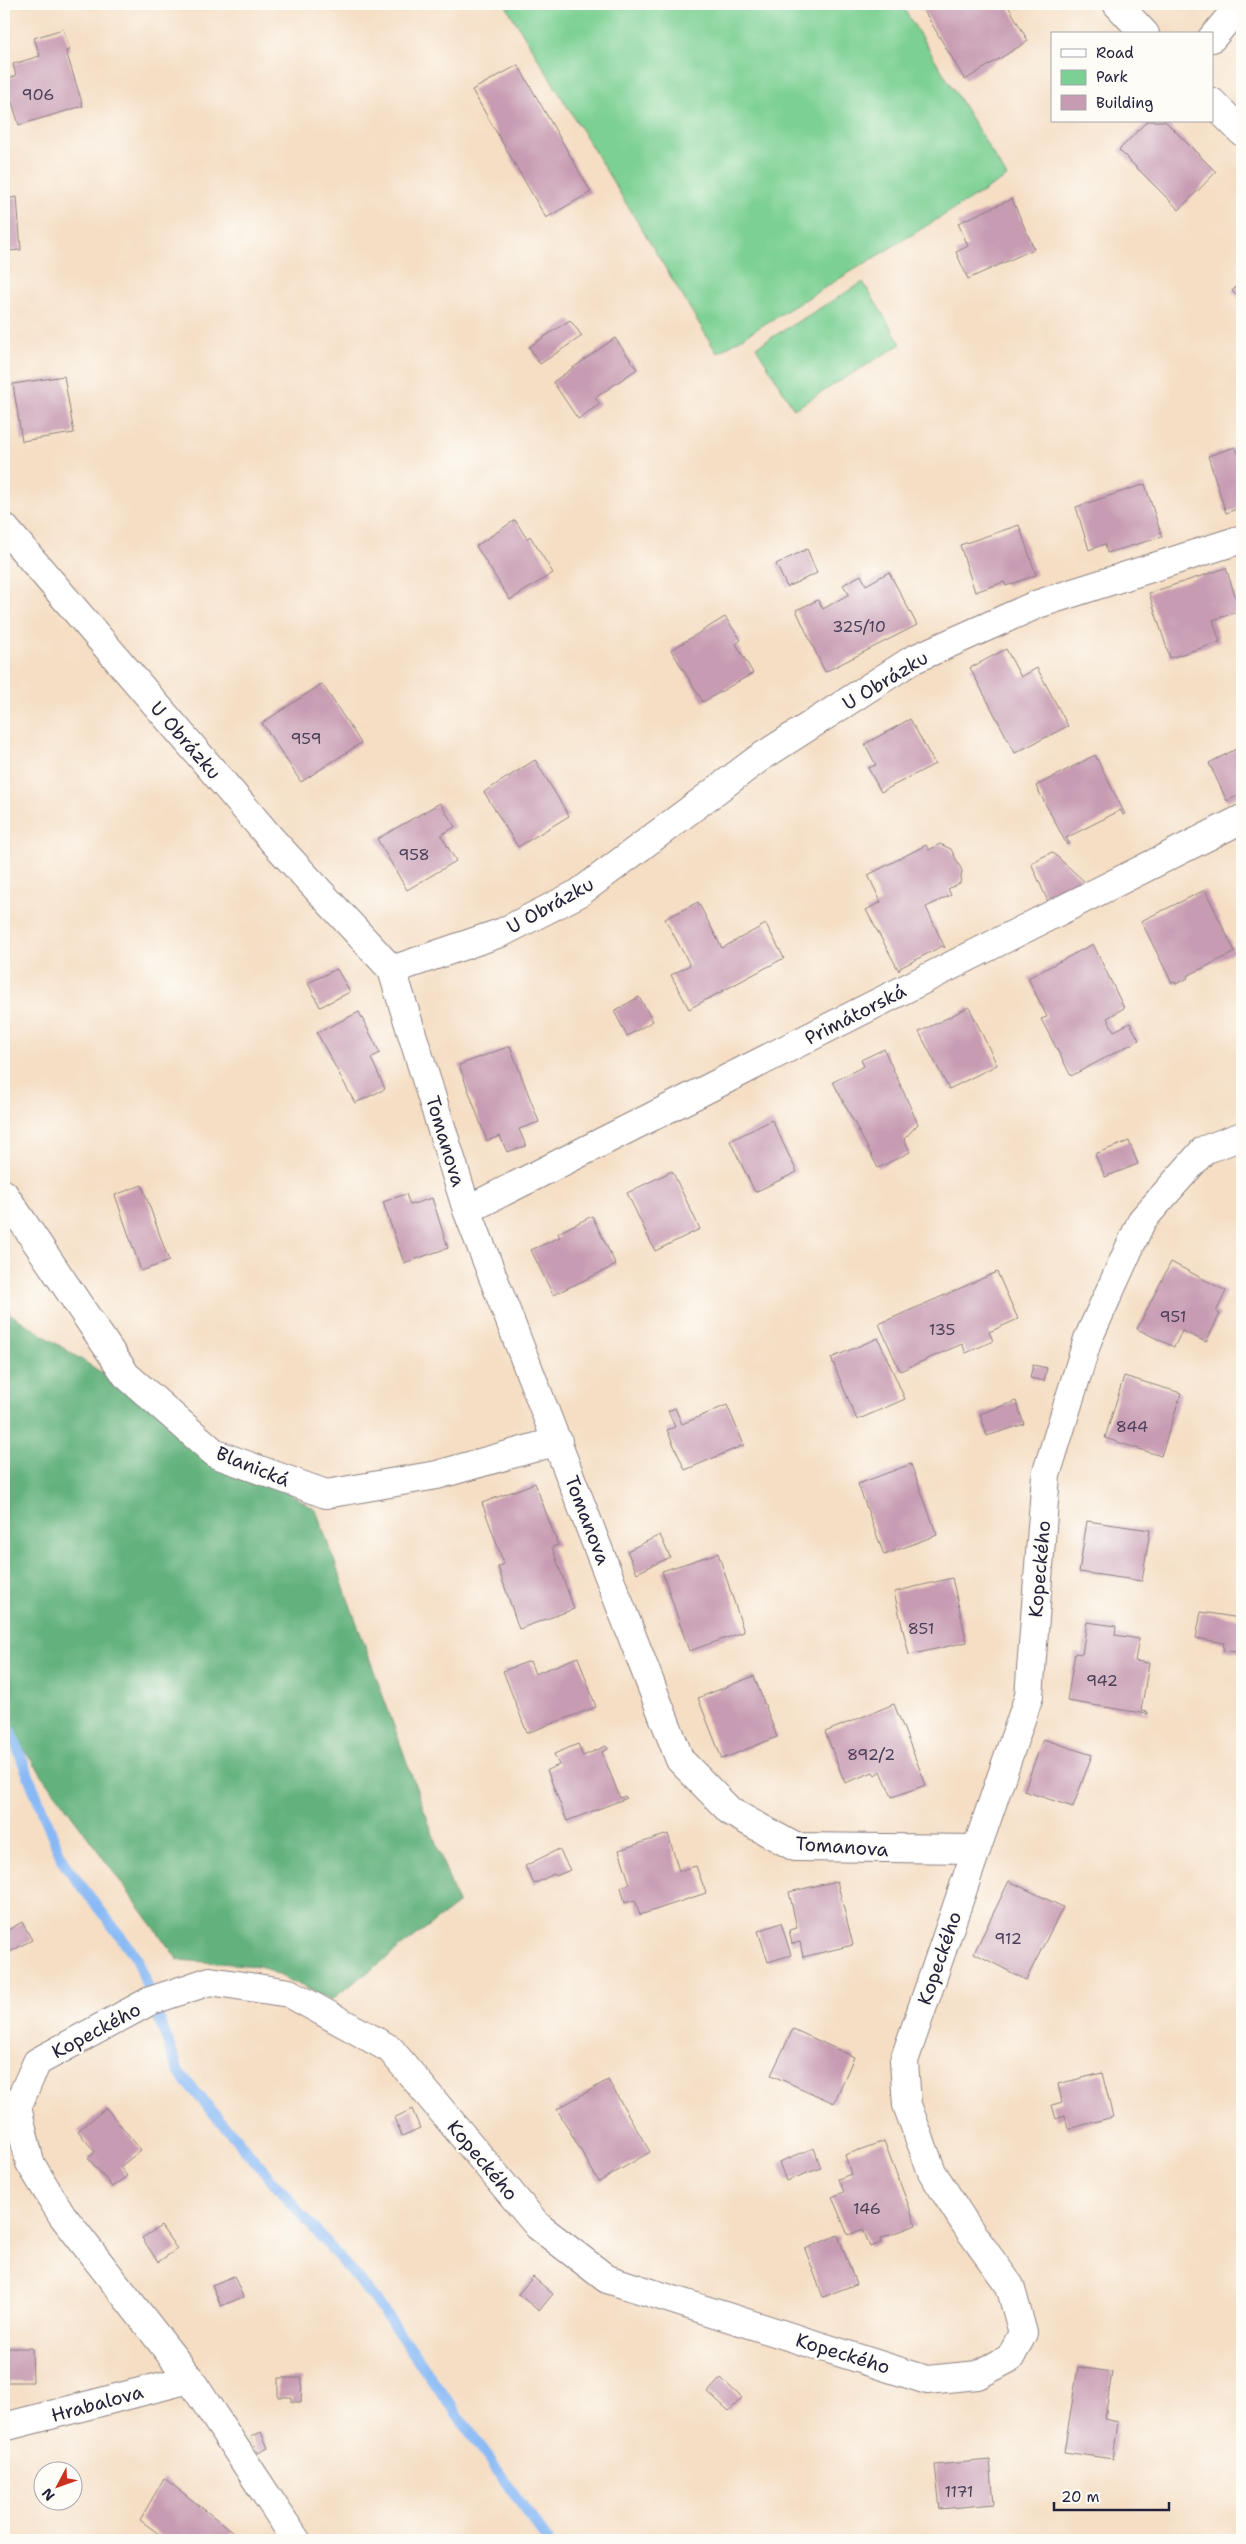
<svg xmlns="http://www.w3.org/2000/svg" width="1246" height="2544" viewBox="0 0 1246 2544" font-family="'Shantell Sans',sans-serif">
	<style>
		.green { fill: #7bd093; stroke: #4e7967 }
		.forest { fill: #64b27d; stroke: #436a5c }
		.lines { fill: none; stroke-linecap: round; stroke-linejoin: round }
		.stream { stroke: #88b9f5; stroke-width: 11 }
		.building { fill: #c79bb2 }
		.minor-casing { stroke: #8c8080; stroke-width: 30 }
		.minor { stroke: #fff; stroke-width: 28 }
		.labels { text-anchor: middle; stroke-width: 5; stroke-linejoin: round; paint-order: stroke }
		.number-label { font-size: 16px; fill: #4b4059 }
		.street-label { font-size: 19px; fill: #22223b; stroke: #fdfcf7 }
	</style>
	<rect width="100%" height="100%" fill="#fdfcf7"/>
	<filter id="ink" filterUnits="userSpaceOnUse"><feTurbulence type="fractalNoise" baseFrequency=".02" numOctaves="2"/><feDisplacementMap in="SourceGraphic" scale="10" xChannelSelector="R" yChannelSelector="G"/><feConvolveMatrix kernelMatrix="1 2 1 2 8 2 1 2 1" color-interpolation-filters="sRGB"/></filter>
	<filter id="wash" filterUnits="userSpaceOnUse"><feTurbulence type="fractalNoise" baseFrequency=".0096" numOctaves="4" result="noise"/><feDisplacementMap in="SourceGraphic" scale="20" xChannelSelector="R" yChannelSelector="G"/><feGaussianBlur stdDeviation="1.12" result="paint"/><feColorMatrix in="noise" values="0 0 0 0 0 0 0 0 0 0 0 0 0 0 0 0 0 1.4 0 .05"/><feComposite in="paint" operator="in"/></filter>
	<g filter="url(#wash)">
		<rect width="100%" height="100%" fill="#f5dec4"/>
		<!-- green -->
		<g class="green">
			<polygon points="505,4 901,4 1007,177 717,353"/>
			<polygon points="863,282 901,344 794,409 756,347"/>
		</g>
		<!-- forest -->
		<polygon class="forest" points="4,1310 316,1510 458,1904 331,2000 260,1966 178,1960 4,1723"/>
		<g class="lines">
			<!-- stream -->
			<polyline class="stream" points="4,1715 63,1862 137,1958 179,2073 374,2298 547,2540"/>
		</g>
		<g id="blocks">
			<!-- building -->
			<g class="building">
				<polygon points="920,4 1007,4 1028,41 965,80"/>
				<polygon points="63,29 70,50 66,51 83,106 19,125 5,79 16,76 13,64 40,56 34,38"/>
				<polygon points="518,65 591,192 546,218 472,90"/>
				<polygon points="1147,121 1165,121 1216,172 1179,210 1119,150"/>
				<polygon points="17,197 21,250 7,251 8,260 4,260 4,199"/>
				<polygon points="1012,199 1034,249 968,279 956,252 968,246 958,223"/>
				<polygon points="1242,281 1242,301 1232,291"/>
				<polygon points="570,320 582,336 540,364 529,347"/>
				<polygon points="615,338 637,369 595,398 600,404 578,419 553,382"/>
				<polygon points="64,376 74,433 22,441 13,384"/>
				<polygon points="1235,447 1238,453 1242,452 1242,507 1226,513 1208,456"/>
				<polygon points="1145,484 1162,537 1107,553 1105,544 1089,550 1076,507"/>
				<polygon points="515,520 527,539 530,536 553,573 510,600 476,546"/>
				<polygon points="1019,525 1036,575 1006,586 1004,582 975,592 960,545"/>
				<polygon points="807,549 817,573 787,587 776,564"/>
				<polygon points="1226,568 1240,611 1213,620 1220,642 1170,658 1149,593"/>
				<polygon points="889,572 917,625 825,672 796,610 818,600 823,609 849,594 843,585 861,575 866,585"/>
				<polygon points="725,617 741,640 736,644 753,673 703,702 671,650"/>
				<polygon points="1006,649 1021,677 1037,668 1068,726 1015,753 970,668"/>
				<polygon points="322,684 361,743 301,782 262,723"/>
				<polygon points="910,719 935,764 881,792 868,768 876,765 865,744"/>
				<polygon points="1242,746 1242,794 1227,801 1209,763"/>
				<polygon points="1095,755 1125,814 1123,815 1121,810 1066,838 1069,843 1067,845 1036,786"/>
				<polygon points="535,760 569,816 518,847 484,792"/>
				<polygon points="440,803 455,827 441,835 456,861 407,890 377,839"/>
				<polygon points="940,844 951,849 962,871 960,883 948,889 951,895 926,907 945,948 942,946 900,968 899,971 866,910 881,902 868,875 926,845 929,850"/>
				<polygon points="1052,852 1085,882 1050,900 1049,904 1031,863"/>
				<polygon points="1205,890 1235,952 1187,976 1188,978 1176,984 1175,982 1172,983 1141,921"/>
				<polygon points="698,902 722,948 766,924 784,958 689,1009 671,975 690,965 665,919"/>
				<polygon points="1093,944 1124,1008 1107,1018 1114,1031 1130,1023 1139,1040 1071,1076 1041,1019 1047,1017 1028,978"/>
				<polygon points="337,969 350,992 320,1007 308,983"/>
				<polygon points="639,997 653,1021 627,1036 614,1011"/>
				<polygon points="969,1007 997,1065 949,1089 919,1032"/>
				<polygon points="359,1012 380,1053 371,1058 385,1089 355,1103 317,1033"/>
				<polygon points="510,1046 539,1122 519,1129 526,1146 507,1152 500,1136 487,1141 459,1065"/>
				<polygon points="884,1049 918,1124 904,1139 910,1152 878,1168 833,1082 864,1066 861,1060"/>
				<polygon points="772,1120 797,1172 755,1192 730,1141"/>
				<polygon points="1129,1141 1138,1164 1105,1177 1095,1154"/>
				<polygon points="672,1171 700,1229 655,1251 627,1193"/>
				<polygon points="142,1185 169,1261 141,1271 115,1195"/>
				<polygon points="406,1194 410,1205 432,1198 448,1248 404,1263 383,1202"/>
				<polygon points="592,1216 616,1265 553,1295 531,1250 560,1237 558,1233"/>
				<polygon points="1171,1262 1226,1291 1216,1312 1220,1314 1206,1342 1182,1331 1174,1347 1137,1329"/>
				<polygon points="997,1272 1018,1319 989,1332 993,1341 966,1353 962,1344 900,1371 879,1324"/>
				<polygon points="878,1338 905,1399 857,1420 831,1358"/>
				<polygon points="1033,1365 1047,1368 1044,1381 1030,1378"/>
				<polygon points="1124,1376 1181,1393 1161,1456 1105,1438"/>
				<polygon points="1016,1401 1024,1424 987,1436 980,1414"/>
				<polygon points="727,1405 744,1445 685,1470 667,1430 675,1427 668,1411 675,1408 682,1424"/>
				<polygon points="911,1464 937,1535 884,1555 858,1484"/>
				<polygon points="535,1483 558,1545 552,1547 574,1609 519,1629 498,1567 504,1564 482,1503"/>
				<polygon points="1087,1521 1150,1530 1142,1581 1079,1572"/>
				<polygon points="660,1535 670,1557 637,1573 627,1551"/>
				<polygon points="718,1553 744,1632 689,1651 662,1571"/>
				<polygon points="952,1578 967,1642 909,1655 894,1592"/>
				<polygon points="1201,1612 1240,1618 1240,1615 1242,1615 1242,1653 1223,1650 1224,1643 1196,1638"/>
				<polygon points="1087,1622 1116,1626 1115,1635 1139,1639 1135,1661 1149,1663 1141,1711 1148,1712 1148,1714 1067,1701 1075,1653 1082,1654"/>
				<polygon points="578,1657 596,1707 527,1733 503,1671 530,1661 535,1674"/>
				<polygon points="754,1676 777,1737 722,1759 698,1698"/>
				<polygon points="894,1704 926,1785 892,1797 881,1771 875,1775 873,1772 845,1783 825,1732"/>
				<polygon points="1043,1739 1092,1755 1073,1807 1024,1791"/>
				<polygon points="578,1744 583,1756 606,1746 608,1749 602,1752 620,1798 625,1796 627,1798 567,1821 547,1770 559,1765 554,1754"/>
				<polygon points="668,1834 679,1871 696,1866 706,1893 640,1915 635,1900 625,1903 621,1887 630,1884 619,1850"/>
				<polygon points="559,1849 570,1870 556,1876 554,1874 534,1884 525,1866"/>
				<polygon points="837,1881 853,1945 803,1957 800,1942 792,1944 789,1930 797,1928 789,1892"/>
				<polygon points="1009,1881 1063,1907 1026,1980 974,1953"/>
				<polygon points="22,1922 32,1940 4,1955 4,1932"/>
				<polygon points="781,1923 791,1955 768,1962 758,1931"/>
				<polygon points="793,2029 854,2057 834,2103 771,2075"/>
				<polygon points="1102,2073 1113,2117 1068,2129 1065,2116 1056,2119 1052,2105 1062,2102 1058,2084"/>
				<polygon points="608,2080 650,2152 599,2182 557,2109"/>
				<polygon points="106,2108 141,2150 120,2167 127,2176 112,2187 88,2158 95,2152 78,2131"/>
				<polygon points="412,2109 420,2128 402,2136 394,2118"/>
				<polygon points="884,2141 916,2225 880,2239 881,2243 870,2247 863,2229 848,2235 832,2197 844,2192 838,2179 851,2174 845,2155"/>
				<polygon points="814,2148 821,2168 786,2181 779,2162"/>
				<polygon points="161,2226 177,2249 158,2262 142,2238"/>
				<polygon points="838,2235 856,2284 823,2297 805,2249"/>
				<polygon points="234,2276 243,2297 221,2306 212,2285"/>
				<polygon points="533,2277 553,2294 539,2311 518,2294"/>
				<polygon points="4,2348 32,2348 33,2382 4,2382"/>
				<polygon points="1078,2367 1112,2372 1105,2419 1118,2422 1113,2459 1064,2452"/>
				<polygon points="278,2378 302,2378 301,2402 292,2402 292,2397 278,2397"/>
				<polygon points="721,2378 742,2398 729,2411 708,2392"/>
				<polygon points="261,2432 268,2448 258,2453 251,2437"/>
				<polygon points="990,2460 994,2504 940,2509 935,2465"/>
				<polygon points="164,2478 233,2532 227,2540 167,2540 140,2520"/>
			</g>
		</g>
	</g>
	<g filter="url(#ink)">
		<use href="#blocks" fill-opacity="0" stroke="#8c8080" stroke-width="1"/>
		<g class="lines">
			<defs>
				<g id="minor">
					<polyline points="1117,4 1145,34"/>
					<polyline points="1212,38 1241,4"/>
					<polyline points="1212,102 1242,132"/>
					<polyline points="4,527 273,841 392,970 467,1210 680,1760 731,1812 795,1847 976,1849"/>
					<polyline points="392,970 503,932 579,893 758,759 912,660 1038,604 1242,539"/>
					<polyline points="4,1194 126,1375 216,1454 326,1494 437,1475 558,1441"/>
					<polyline points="467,1210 1242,819"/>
					<polyline points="4,2427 190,2379"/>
					<polyline points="296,2540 190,2379 62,2215 30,2163 17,2107 37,2062 150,2001 210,1981 289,1993 390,2049 538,2226 607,2279 927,2380 978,2375 1010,2358 1023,2333 1010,2286 968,2228 932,2172 907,2105 904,2061 1029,1696 1046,1475 1088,1339 1142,1220 1204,1150 1242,1136"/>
				</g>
			</defs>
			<!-- minor casing -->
			<use href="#minor" class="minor-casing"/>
			<!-- minor -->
			<use href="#minor" class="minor"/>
		</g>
	</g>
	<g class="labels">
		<!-- number labels -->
		<g class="number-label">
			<text x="38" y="100">906</text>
			<text x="859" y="632">325/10</text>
			<text x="306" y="744">959</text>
			<text x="414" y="860">958</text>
			<text x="1173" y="1322">951</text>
			<text x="942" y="1335">135</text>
			<text x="1132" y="1432">844</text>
			<text x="921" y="1634">851</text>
			<text x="1102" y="1686">942</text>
			<text x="871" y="1760">892/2</text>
			<text x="1008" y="1944">912</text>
			<text x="867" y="2214">146</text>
			<text x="959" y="2497">1171</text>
		</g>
		<!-- street labels -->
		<g class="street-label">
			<text transform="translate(885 680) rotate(-31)" y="7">U Obrázku</text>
			<text transform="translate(186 740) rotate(49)" y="7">U Obrázku</text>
			<text transform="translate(550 905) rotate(-29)" y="7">U Obrázku</text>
			<text transform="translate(855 1014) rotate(-27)" y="7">Primátorská</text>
			<text transform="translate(446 1141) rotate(73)" y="7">Tomanova</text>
			<text transform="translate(253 1466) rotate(22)" y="7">Blanická</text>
			<text transform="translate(588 1520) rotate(69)" y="7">Tomanova</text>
			<text transform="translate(1039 1569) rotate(-85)" y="7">Kopeckého</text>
			<text transform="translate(842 1846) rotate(4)" y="7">Tomanova</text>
			<text transform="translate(939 1958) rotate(-71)" y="7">Kopeckého</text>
			<text transform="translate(96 2030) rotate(-28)" y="7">Kopeckého</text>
			<text transform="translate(483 2160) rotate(50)" y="7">Kopeckého</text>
			<text transform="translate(843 2353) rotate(17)" y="7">Kopeckého</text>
			<text transform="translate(97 2403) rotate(-15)" y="7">Hrabalova</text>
		</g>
	</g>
	<!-- margin -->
	<rect width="1246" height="2544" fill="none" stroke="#fdfcf7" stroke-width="20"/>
	<!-- legend -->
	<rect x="1051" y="32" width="162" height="90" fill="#fdfcf7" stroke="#a5a5ac"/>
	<rect x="1061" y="49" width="25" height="8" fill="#ffffff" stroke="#a5a5ac"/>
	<text x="1096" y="58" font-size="15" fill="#22223b">Road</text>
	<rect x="1061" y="70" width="25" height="15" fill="#7bd093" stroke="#a5a5ac"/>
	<text x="1096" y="82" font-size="15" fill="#22223b">Park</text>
	<rect x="1061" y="95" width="25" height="15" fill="#c79bb2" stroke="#a5a5ac"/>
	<text x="1096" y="108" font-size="15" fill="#22223b">Building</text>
	<!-- north arrow -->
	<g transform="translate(58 2486) rotate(229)"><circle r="24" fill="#fdfcf7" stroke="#a5a5ac"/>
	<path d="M0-4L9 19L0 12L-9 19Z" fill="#c8321e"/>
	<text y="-8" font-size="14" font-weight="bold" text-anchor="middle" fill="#22223b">N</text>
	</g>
	<!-- scale -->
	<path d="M1054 2502v8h115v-8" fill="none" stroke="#22223b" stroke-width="2.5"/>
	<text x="1061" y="2502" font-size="15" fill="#22223b" stroke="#fdfcf7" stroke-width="4" paint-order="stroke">20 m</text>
</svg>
